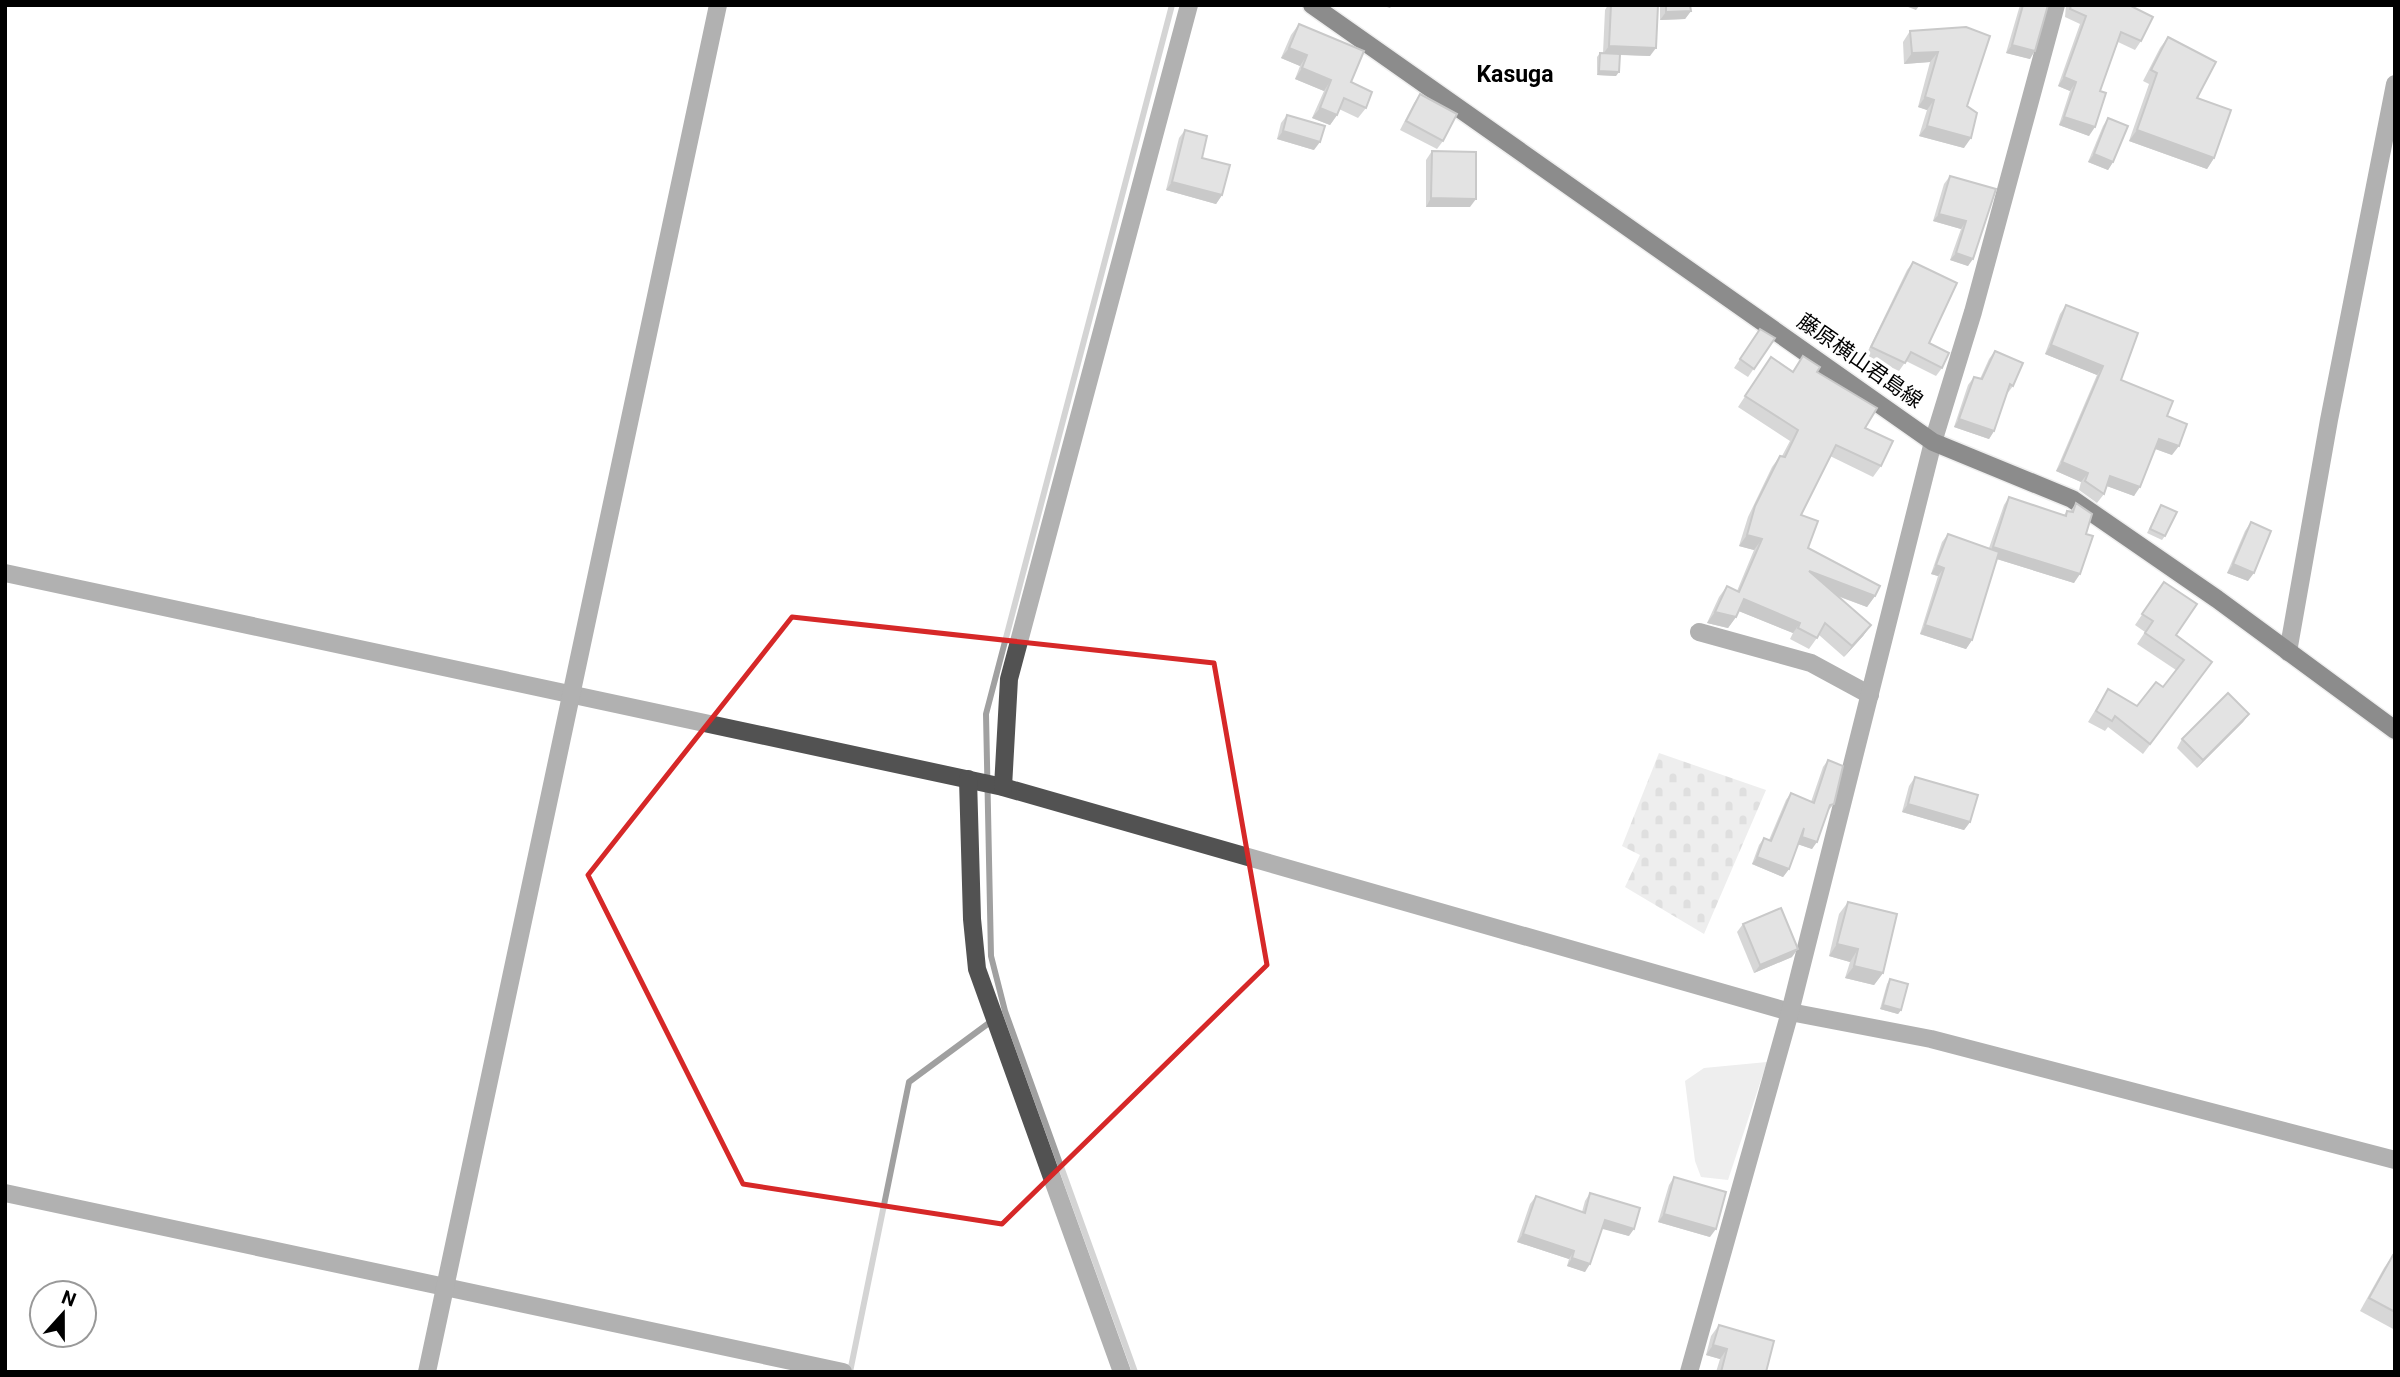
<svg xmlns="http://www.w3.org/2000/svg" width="2400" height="1377" viewBox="0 0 2400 1377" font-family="Roboto,'Noto Sans JP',sans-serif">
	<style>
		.grass { fill: #d9d9d9 }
		.cemetery { fill: url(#cemetery-stones) }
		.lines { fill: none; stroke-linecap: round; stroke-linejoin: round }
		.stream { stroke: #a0a0a0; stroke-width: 6 }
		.major-casing { stroke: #dbdbdb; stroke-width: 21 }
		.minor { stroke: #525252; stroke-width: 18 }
		.major { stroke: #000; stroke-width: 18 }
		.wall { fill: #a7a7a7 }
		.shaded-wall { fill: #888 }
		.building { fill: #c2c2c2; stroke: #888; stroke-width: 2 }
		.marked { fill: none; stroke: #d62828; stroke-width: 5; stroke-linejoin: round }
		.labels { text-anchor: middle; stroke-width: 7; stroke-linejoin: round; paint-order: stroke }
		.street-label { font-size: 21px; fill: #000; stroke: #fff }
		.neighbourhood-label { font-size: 23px; font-weight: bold; fill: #000; stroke: #fff }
	</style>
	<defs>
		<pattern id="cemetery-stones" width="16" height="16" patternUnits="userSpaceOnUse" patternTransform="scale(1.75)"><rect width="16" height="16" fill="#d9d9d9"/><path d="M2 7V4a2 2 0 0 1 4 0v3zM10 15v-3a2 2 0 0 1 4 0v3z" fill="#b8b8b8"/></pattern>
	</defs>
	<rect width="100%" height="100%" fill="#fff"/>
	<!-- grass -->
	<polygon class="grass" points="1767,1062 1728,1180 1701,1177 1695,1161 1685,1081 1704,1068"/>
	<!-- cemetery -->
	<polygon class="cemetery" points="1659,753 1766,790 1704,934 1625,887 1640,855 1622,846"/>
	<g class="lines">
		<!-- stream -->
		<g class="stream">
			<polyline points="850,1372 909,1082 993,1020"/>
			<polyline points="1135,1372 1005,1011 991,956 986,714 1172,5"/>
		</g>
		<defs>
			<polyline id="major" points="1312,5 1933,442 2072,499 2217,599 2395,730"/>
		</defs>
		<!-- major casing -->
		<use href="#major" class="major-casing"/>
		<!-- minor -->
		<g class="minor">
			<polyline points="5,573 1003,787 1790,1012 1931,1039 2395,1160"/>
			<polyline points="1699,632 1811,663 1870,695"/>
			<polyline points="2288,652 2329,420 2395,84"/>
			<polyline points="968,779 972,919 977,969 1122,1372"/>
			<polyline points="1003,787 1009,679 1189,5"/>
			<polyline points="5,1193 843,1372"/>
			<polyline points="427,1372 718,5"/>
			<polyline points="1689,1372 1790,1012 1933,442 1973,312 2056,5"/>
		</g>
		<!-- major -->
		<use href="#major" class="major"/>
	</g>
	<!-- wall -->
	<g class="wall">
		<polygon points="1608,5 1658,5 1650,56 1620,55 1616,76 1597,75 1597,57 1600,53 1603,53 1605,10"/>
		<polygon points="1660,5 1690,5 1691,11 1685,19 1660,20"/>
		<polygon points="2020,5 2048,5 2030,59 2006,53"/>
		<polygon points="2066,5 2129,5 2141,41 2135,50 2118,42 2100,91 2089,136 2059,125 2070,91 2058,86 2080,24 2065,17"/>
		<polygon points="1299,24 1351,82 1366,108 1358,118 1339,109 1337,115 1330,125 1312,118 1324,91 1295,79 1300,66 1281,58 1291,35"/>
		<polygon points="1966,27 1967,106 1964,148 1919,136 1927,110 1918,107 1930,62 1904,64 1903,42 1910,31"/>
		<polygon points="2168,37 2197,98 2214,158 2207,169 2129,141 2149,84 2143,81 2160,48"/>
		<polygon points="1420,94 1443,141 1437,149 1400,130 1414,103"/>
		<polygon points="1287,115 1314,150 1277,139 1281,123"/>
		<polygon points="2108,118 2113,162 2108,170 2088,162 2103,126"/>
		<polygon points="1185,130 1202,158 1222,195 1216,204 1166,190 1179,138"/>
		<polygon points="1432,151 1470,207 1426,207 1426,160"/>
		<polygon points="1950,176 1996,189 1968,266 1950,260 1961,229 1933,221 1944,184"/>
		<polygon points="1913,262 1929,343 1942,368 1936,376 1906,361 1899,371 1866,355 1907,270"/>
		<polygon points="2066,305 2121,380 2167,416 2172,455 2155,449 2134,496 2107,486 2104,494 2097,503 2079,490 2081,482 2056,471 2097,375 2045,354 2060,314"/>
		<polygon points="1760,329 1775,338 1748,377 1734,368"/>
		<polygon points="1995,351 2013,386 2007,394 1994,431 1989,439 1954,427 1968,385 1974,377 1980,379 1989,359"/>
		<polygon points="1803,356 1865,428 1881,466 1873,477 1830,456 1801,515 1808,548 1875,596 1867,607 1837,596 1871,625 1863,636 1844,657 1819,635 1809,649 1790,639 1793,633 1739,611 1736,617 1728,628 1707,623 1719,597 1727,586 1737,591 1754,550 1739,546 1748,517 1772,467 1780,456 1782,456 1790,441 1738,407 1771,357 1793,371"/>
		<polygon points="2009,497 2064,515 2067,511 2070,512 2076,503 2086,534 2074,583 1997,559 1972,640 1966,649 1920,634 1938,576 1931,574 1942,542 1948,534 1989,548 2004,505"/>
		<polygon points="2161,505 2165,536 2162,540 2147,533"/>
		<polygon points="2251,522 2248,581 2227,573 2245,531"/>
		<polygon points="2164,582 2176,635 2212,662 2143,754 2108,727 2105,731 2088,722 2108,689 2137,706 2163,687 2176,670 2137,644 2145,632 2135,625"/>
		<polygon points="2249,714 2243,722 2197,768 2177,748 2182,739"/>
		<polygon points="1828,760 1834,804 1828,811 1812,849 1798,844 1789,869 1783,877 1752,864 1759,845 1764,838 1769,840 1786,800 1791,793 1811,802 1823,767"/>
		<polygon points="1915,777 1970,822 1964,830 1902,812 1909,786"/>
		<polygon points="1848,902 1883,973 1874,985 1845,978 1850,962 1829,956 1839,914"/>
		<polygon points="1743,924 1792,957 1754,973 1737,932"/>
		<polygon points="1890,979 1901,1010 1898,1014 1880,1009 1887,984"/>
		<polygon points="1674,1177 1710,1237 1658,1222 1669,1185"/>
		<polygon points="1590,1193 1629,1236 1602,1228 1585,1272 1567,1266 1569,1259 1517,1242 1530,1204 1536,1196 1582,1212 1585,1201"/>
		<polygon points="2393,1255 2395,1256 2395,1330 2360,1311 2384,1268"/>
		<polygon points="1719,1325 1766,1372 1716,1372 1720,1359 1706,1355 1711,1336"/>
	</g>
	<!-- shaded-wall -->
	<g class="shaded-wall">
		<polygon points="1381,5 1392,5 1390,8"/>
		<polygon points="1903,5 1917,5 1919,6 1916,10"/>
		<polygon points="1691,11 1685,19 1660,20 1666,12"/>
		<polygon points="2012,45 2035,51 2030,59 2006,53"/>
		<polygon points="1609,46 1656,48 1650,56 1603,54"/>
		<polygon points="1289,48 1307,55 1300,66 1281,58"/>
		<polygon points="1938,52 1930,62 1904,64 1912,53"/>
		<polygon points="1302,68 1331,80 1324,91 1295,79"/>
		<polygon points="1599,71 1619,72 1616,76 1597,75"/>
		<polygon points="2064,77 2076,82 2070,91 2058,86"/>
		<polygon points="1925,97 1934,100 1927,110 1918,107"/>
		<polygon points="1320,108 1337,115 1330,125 1312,118"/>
		<polygon points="2064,117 2095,127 2089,136 2059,125"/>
		<polygon points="1927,126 1971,138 1964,148 1919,136"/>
		<polygon points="2137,130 2214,158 2207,169 2129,141"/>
		<polygon points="1283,131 1320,142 1314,150 1277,139"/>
		<polygon points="2094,154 2113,162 2108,170 2088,162"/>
		<polygon points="1172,182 1222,195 1216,204 1166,190"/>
		<polygon points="1431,198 1476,199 1470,207 1426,207"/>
		<polygon points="1939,214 1966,221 1961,229 1933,221"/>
		<polygon points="1956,253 1973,259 1968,266 1950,260"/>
		<polygon points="2051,345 2103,366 2097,375 2045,354"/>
		<polygon points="1959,419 1994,431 1989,439 1954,427"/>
		<polygon points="2159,439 2179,446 2172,455 2153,448"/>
		<polygon points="2062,462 2088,473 2081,482 2056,471"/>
		<polygon points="2110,476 2140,487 2134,496 2104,485"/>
		<polygon points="1747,535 1762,539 1754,550 1739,546"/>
		<polygon points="1993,547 2080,574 2074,583 1987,556"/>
		<polygon points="2233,564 2254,573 2248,581 2227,573"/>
		<polygon points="1936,565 1944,568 1938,576 1931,574"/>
		<polygon points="1809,571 1875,596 1867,607 1802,582"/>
		<polygon points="1744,599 1800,623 1793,633 1736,610"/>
		<polygon points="1715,612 1736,617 1728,628 1707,623"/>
		<polygon points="1871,625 1863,636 1844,657 1852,646"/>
		<polygon points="1925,625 1972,640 1966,649 1920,634"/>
		<polygon points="2249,714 2243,722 2197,768 2203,760"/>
		<polygon points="1908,804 1970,822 1964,830 1902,812"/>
		<polygon points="1802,837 1817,842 1812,849 1797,844"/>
		<polygon points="1757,857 1789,869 1783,877 1752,864"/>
		<polygon points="1837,944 1858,949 1850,962 1829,956"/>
		<polygon points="1798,949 1792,957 1754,973 1760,965"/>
		<polygon points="1854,966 1883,973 1874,985 1845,978"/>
		<polygon points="1883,1005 1901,1010 1898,1014 1880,1009"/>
		<polygon points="1664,1214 1716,1229 1710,1237 1658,1222"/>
		<polygon points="1605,1220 1634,1229 1629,1236 1599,1228"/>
		<polygon points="1523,1234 1574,1251 1569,1259 1517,1242"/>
		<polygon points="1572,1258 1590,1264 1585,1272 1567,1266"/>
		<polygon points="1713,1345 1727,1349 1720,1359 1706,1355"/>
	</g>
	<!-- building -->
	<g class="building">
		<polygon points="1611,5 1658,5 1656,48 1609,46"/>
		<polygon points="1666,5 1690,5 1691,11 1666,12"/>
		<polygon points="2023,5 2048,5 2035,51 2012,45"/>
		<polygon points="2071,5 2129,5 2153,17 2141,41 2121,32 2100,91 2106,93 2095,127 2064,117 2076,82 2064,77 2086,16 2070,9"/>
		<polygon points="1299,24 1364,51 1351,82 1372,92 1366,108 1344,98 1337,115 1320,108 1331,80 1302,68 1307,55 1289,48"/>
		<polygon points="1966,27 1990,36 1967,106 1977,113 1971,138 1927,126 1934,100 1925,97 1938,52 1912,53 1910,31"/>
		<polygon points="2168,37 2216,62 2197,98 2231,110 2214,158 2137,130 2157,73 2151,70"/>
		<polygon points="1600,53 1620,54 1619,72 1599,71"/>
		<polygon points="1420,94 1457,114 1443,141 1406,121"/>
		<polygon points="1287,115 1325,126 1320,142 1283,131"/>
		<polygon points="2108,118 2128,126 2113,162 2094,154"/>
		<polygon points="1185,130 1207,136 1202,158 1230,165 1222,195 1172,182"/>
		<polygon points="1432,151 1476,152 1476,199 1431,198"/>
		<polygon points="1950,176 1996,189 1973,259 1956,253 1966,221 1939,214"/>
		<polygon points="1913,262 1957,283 1929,343 1949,353 1942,368 1911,352 1905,363 1871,347"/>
		<polygon points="2066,305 2138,333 2121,380 2173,401 2167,416 2187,424 2179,446 2159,439 2140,487 2110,476 2104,494 2085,481 2088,473 2062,462 2103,366 2051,345"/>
		<polygon points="1760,329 1775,338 1754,369 1740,359"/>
		<polygon points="1995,351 2023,363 2013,386 2010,384 1994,431 1959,419 1974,377 1982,379"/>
		<polygon points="1803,356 1820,367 1817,372 1877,408 1865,428 1893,441 1881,466 1836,445 1801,515 1818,521 1808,548 1880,586 1875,596 1809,571 1871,625 1852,646 1825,623 1817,638 1798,628 1800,623 1744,599 1736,617 1715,612 1727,586 1739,592 1762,539 1747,535 1755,506 1780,456 1785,457 1798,430 1745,396 1771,357 1793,372"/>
		<polygon points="2009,497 2066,516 2067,511 2073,512 2076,503 2092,514 2086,534 2093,536 2080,574 1993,547"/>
		<polygon points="2161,505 2177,512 2165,536 2150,529"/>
		<polygon points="2251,522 2271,531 2254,573 2233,564"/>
		<polygon points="1948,534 1999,552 1972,640 1925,625 1944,568 1936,565"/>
		<polygon points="2164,582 2197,604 2176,635 2212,662 2150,744 2115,716 2112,721 2096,711 2108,689 2137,706 2156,682 2163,687 2184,660 2145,633 2153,621 2142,614"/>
		<polygon points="2228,693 2249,714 2203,760 2182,739"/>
		<polygon points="1828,760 1843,766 1834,804 1830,805 1817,842 1802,837 1804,828 1789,869 1757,857 1764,838 1771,841 1791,793 1814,803"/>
		<polygon points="1915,777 1978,795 1970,822 1908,804"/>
		<polygon points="1848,902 1897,914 1883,973 1854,966 1858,949 1837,944"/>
		<polygon points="1781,908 1798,949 1760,965 1743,924"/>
		<polygon points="1890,979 1908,984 1901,1010 1883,1005"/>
		<polygon points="1674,1177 1726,1192 1716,1229 1664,1214"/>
		<polygon points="1590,1193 1640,1208 1634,1229 1605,1220 1590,1264 1572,1258 1574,1251 1523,1234 1536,1196 1585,1213"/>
		<polygon points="2393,1255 2395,1256 2395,1312 2369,1298"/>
		<polygon points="1719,1325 1774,1341 1766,1372 1721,1372 1727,1349 1713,1345"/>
	</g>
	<!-- marked area -->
	<path d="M0 0H2400V1377H0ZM792,617L1214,663L1267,965L1002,1224L743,1184L588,875Z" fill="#fff" fill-opacity=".55" fill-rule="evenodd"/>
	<path class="marked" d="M792,617L1214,663L1267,965L1002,1224L743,1184L588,875Z"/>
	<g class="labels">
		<!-- street labels -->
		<g class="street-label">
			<text transform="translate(1860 361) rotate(35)" y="7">藤原横山君島線</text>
		</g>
		<!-- neighbourhood labels -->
		<g class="neighbourhood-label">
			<text x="1515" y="82">Kasuga</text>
		</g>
	</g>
	<!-- border -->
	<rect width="2400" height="1377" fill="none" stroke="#000000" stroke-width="14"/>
	<!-- north arrow -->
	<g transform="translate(63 1314) rotate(21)"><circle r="33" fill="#ffffff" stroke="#999999" stroke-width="2"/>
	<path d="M0-5L12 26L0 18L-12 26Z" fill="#000000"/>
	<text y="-10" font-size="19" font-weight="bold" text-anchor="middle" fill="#000000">N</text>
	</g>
</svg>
